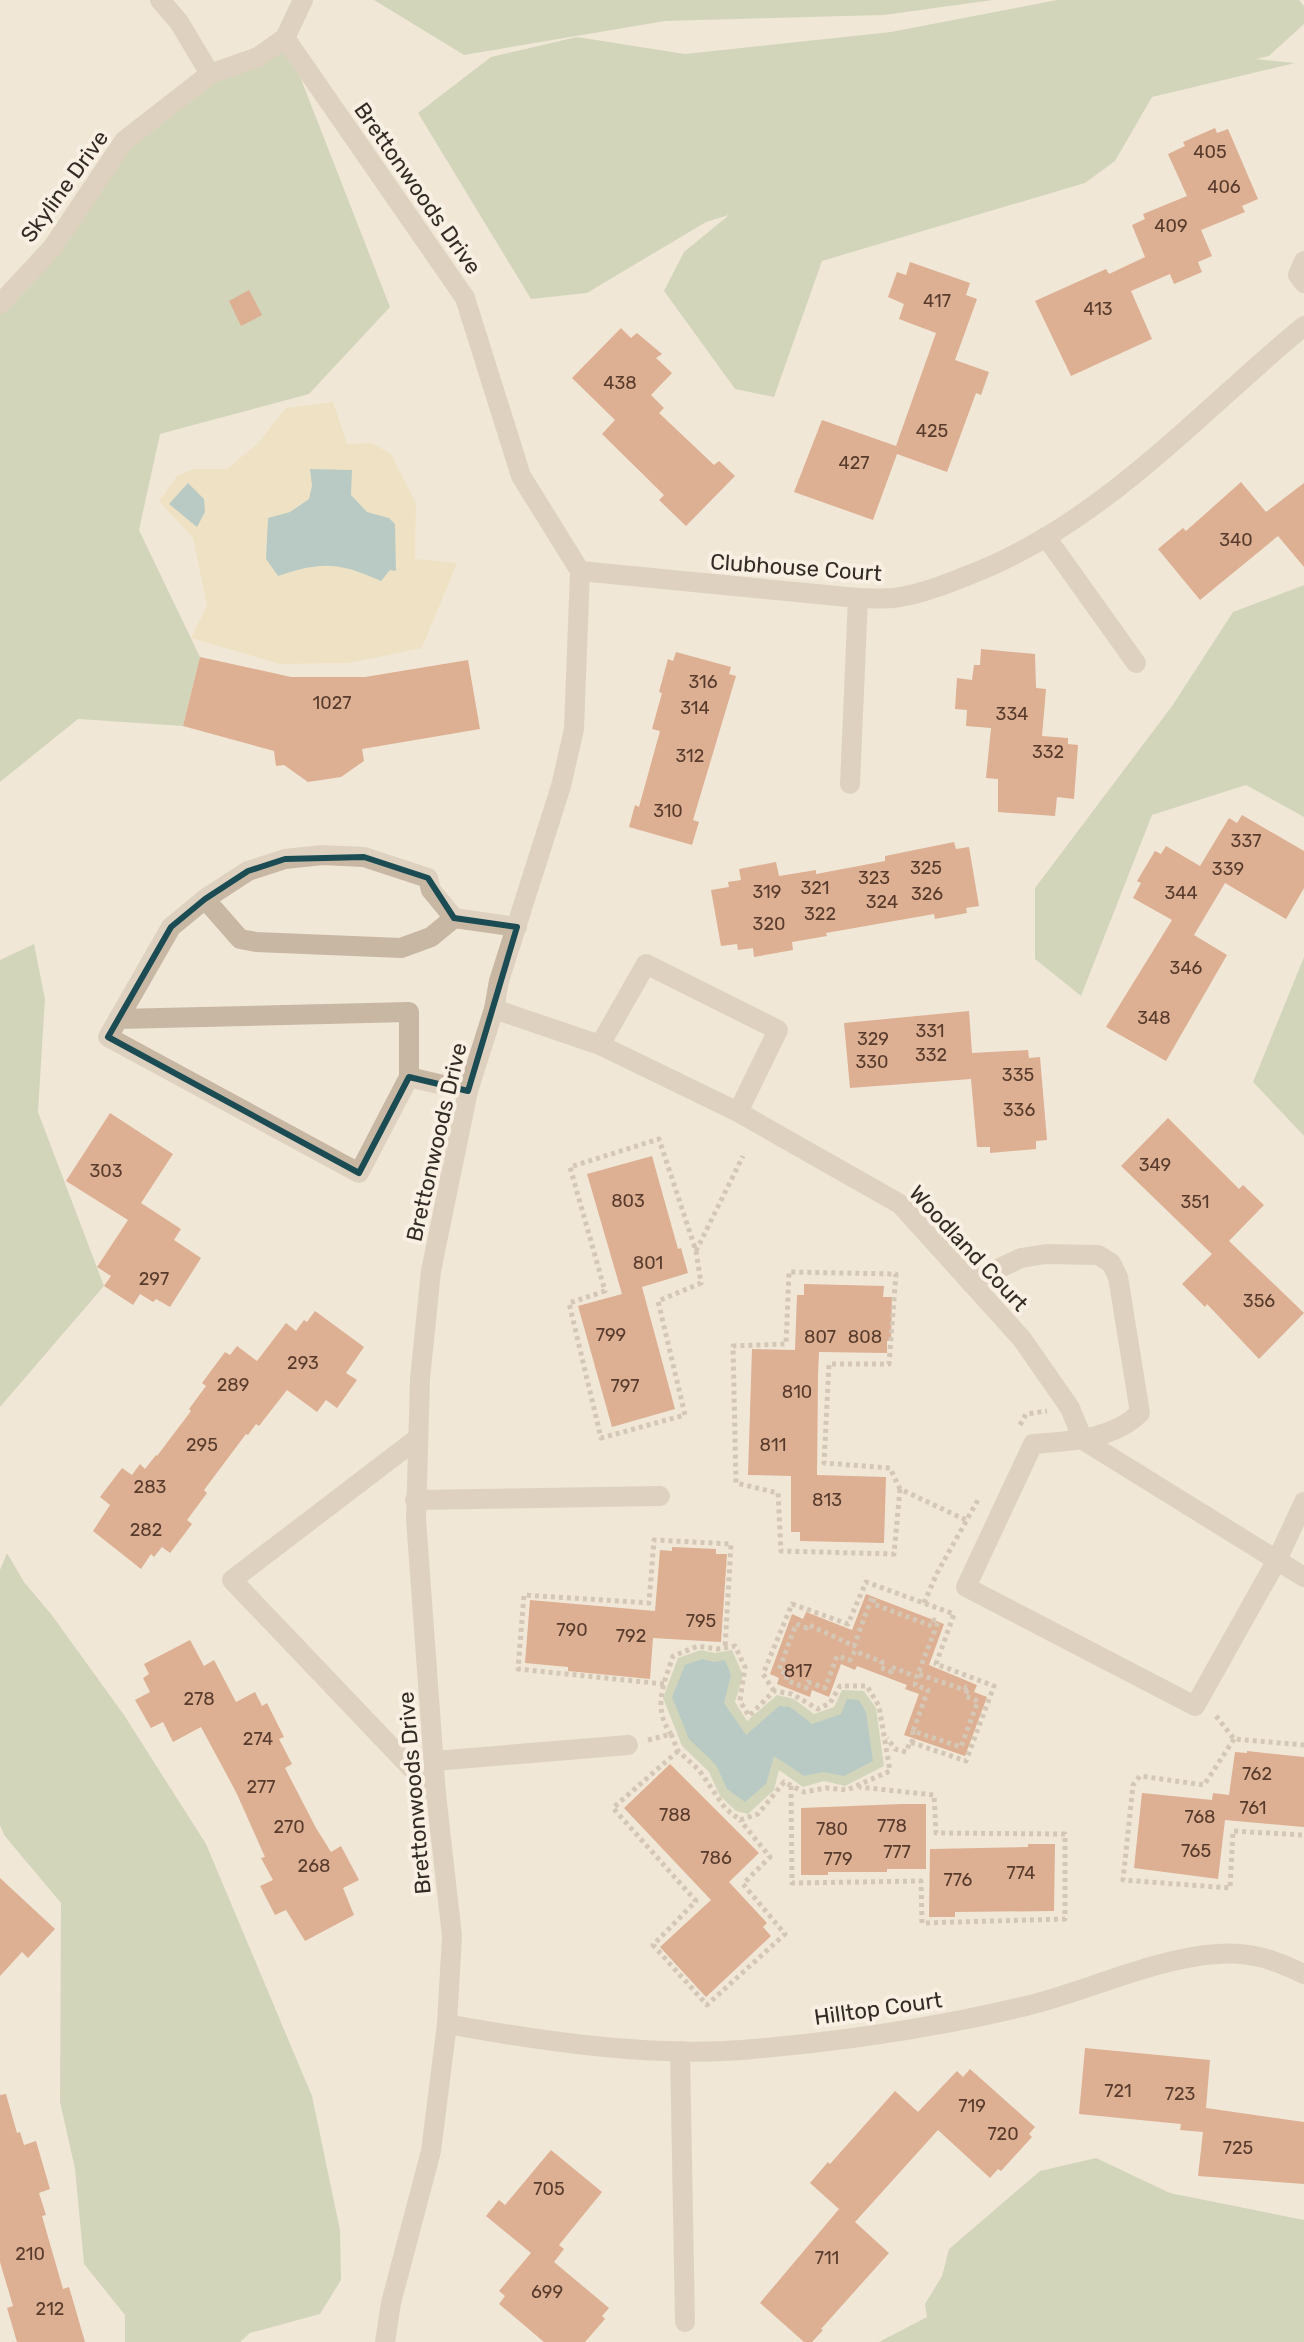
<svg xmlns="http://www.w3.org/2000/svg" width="1304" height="2342" viewBox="0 0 1304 2342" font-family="Rubik,sans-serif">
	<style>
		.green { fill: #afbf98 }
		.sand { fill: #eddcad }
		.water { fill: #76a7ad }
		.building { fill: #c56b40 }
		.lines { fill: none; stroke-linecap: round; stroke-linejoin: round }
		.path { stroke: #b4a18e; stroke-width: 5; stroke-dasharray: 4 4; stroke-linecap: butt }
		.minor { stroke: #c8b7a3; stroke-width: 20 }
		.marked { fill: none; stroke: #1b4c54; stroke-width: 6; stroke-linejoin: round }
		.labels { text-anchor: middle; stroke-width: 8; stroke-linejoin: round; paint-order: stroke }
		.number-label { font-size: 18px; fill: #583b2c }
		.street-label { font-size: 22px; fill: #332b25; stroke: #f9f0e3 }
	</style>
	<rect width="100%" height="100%" fill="#f1e7d7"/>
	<!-- green -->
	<g class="green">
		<polygon points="374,0 993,0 884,15 665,21 464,55"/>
		<polygon points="1057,0 1299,0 1304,6 1304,24 1269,56 1256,59 1295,63 1152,97 1115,161 1085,183 822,261 774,397 735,389 664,291 684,252 729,215 706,222 587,293 531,299 418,113 491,57 577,37 685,54 891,32"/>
		<polygon points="285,38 390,307 309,394 160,434 139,530 200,657 183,726 78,719 0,782 0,304 124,141"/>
		<polygon points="1304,585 1304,817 1246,785 1152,815 1081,996 1035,959 1035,888 1172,706 1233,612"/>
		<polygon points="34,944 45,999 38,1112 104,1286 0,1407 0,960"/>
		<polygon points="1304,957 1304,1136 1253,1082"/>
		<polygon points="7,1553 24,1582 51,1614 124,1715 206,1844 312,2096 340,2230 341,2280 320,2314 250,2333 240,2342 125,2342 125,2315 84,2264 75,2169 60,2102 61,1903 4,1835 0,1825 0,1570"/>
		<polygon points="701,1650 715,1653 732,1650 743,1675 735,1702 747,1721 777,1695 794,1699 814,1714 834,1707 842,1690 864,1691 876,1708 884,1766 845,1786 824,1781 803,1787 779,1770 774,1790 748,1814 736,1811 720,1796 709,1772 682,1746 663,1698 678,1658"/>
		<polygon points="1096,2158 1170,2193 1304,2220 1304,2342 879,2342 927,2317 925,2304 942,2276 949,2249 1040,2171"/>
	</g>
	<!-- sand -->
	<polygon class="sand" points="333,402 347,444 372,443 391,454 416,503 415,559 457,563 422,648 349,663 280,664 191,638 207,606 193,538 159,501 177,476 193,469 227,469 257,444 286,408"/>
	<!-- water -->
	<g class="water">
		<path d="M310,469L352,470L351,495L367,512L389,518L395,524L396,571L390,570L381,581C339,562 322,561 278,576L266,559L268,518L290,512L309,499L312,486Z"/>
		<polygon points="188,483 204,499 205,512 197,527 169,504"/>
		<polygon points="702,1659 714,1662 725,1660 731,1675 724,1703 746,1735 779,1706 790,1707 812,1724 841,1714 847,1699 859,1700 866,1712 873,1761 844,1776 823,1772 804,1776 774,1756 766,1784 745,1802 727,1789 716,1765 689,1739 672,1697 685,1665"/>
	</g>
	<!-- building -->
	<g class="building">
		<polygon points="1215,128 1217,133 1228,129 1258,199 1242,206 1245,212 1201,230 1212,256 1198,262 1202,272 1174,284 1170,274 1131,291 1152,339 1071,376 1035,301 1106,269 1109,274 1145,257 1132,225 1145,219 1143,214 1187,196 1168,154 1185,146 1183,142"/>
		<polygon points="910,262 970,283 966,295 977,299 955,360 989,372 981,395 976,393 947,472 897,454 873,520 794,492 822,420 896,446 936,333 899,319 904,304 888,297 897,272 906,275"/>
		<polygon points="249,290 262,315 241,326 229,301"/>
		<polygon points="621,328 631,338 637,333 662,354 656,358 672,373 651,395 664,408 659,413 714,465 719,461 735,476 686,526 659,500 664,495 602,434 615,420 572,378"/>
		<polygon points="1241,482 1266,512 1304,483 1304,567 1278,536 1200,600 1158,549 1183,528 1186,531"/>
		<polygon points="981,649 1035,654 1036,688 1046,689 1042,736 1068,738 1068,744 1078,745 1074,799 1057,797 1055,816 998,812 998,779 986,778 991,728 966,726 967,710 955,709 957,678 972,680 974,665 980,665"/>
		<polygon points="676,652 731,667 729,674 736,676 693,820 699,822 692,845 629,827 635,805 639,807 660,731 652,729 662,693 659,692 668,659 673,661"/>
		<polygon points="200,657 291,677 365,677 468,660 480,729 362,749 364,761 341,777 308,782 284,765 276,766 274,751 183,726"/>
		<polygon points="1242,815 1304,851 1304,888 1286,919 1225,883 1194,935 1227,955 1166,1061 1106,1027 1172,920 1133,898 1141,883 1137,881 1155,851 1161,854 1166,846 1200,866 1229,818 1237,823"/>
		<polygon points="954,842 956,849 969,847 979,906 966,908 967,913 935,919 934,914 826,933 827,936 792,942 793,950 754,957 753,948 738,950 737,944 721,946 711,890 729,887 728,882 741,880 739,869 776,862 779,876 816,870 816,874 885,861 885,856"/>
		<polygon points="969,1011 972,1053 1028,1050 1029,1058 1040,1057 1047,1140 1036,1141 1036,1149 990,1153 990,1147 977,1147 971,1079 850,1088 844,1023"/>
		<polygon points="110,1113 173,1154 141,1203 181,1229 174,1240 201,1258 170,1307 156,1299 153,1302 140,1294 133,1305 104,1286 111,1276 97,1267 128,1220 66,1181"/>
		<polygon points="1168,1118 1239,1189 1243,1185 1264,1205 1229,1241 1304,1313 1259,1359 1207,1304 1205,1307 1182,1284 1212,1254 1121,1166"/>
		<polygon points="652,1156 678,1249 681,1248 688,1273 642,1287 675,1409 612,1427 578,1306 622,1294 587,1174"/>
		<polygon points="804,1284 884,1286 883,1297 892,1297 891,1341 887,1341 887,1353 819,1352 818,1375 817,1475 886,1477 884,1543 800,1541 800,1532 791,1532 791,1476 748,1475 752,1349 795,1350 797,1295 804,1295"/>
		<polygon points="315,1311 364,1347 346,1373 357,1380 337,1408 326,1400 317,1412 287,1390 259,1426 256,1424 248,1435 246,1434 204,1490 207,1493 187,1520 192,1524 170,1553 162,1547 154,1557 151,1554 141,1569 93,1531 110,1505 100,1497 122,1468 132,1475 140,1464 145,1469 156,1455 157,1456 191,1411 189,1409 206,1386 202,1383 225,1352 230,1355 237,1346 257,1361 286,1323 296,1331 304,1320 307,1322"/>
		<polygon points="672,1547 716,1549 716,1554 727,1554 721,1642 653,1638 650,1679 568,1671 568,1667 525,1663 530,1600 655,1611 660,1550 672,1551"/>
		<polygon points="866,1594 944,1624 929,1665 977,1685 974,1692 987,1697 965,1756 904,1735 919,1694 905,1689 907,1685 857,1666 855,1670 841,1664 829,1697 812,1690 810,1697 777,1684 779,1678 770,1674 792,1614 803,1619 806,1612 852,1630"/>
		<polygon points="190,1640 204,1666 214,1660 236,1702 255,1692 262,1706 267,1703 284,1737 279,1739 292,1764 285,1768 316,1828 331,1852 341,1846 359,1880 343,1888 354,1915 305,1941 286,1910 275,1915 260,1886 273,1880 261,1858 265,1857 236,1792 201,1727 173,1742 163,1722 151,1728 135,1700 150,1692 143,1678 149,1674 144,1664"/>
		<polygon points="1247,1751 1304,1757 1304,1827 1225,1820 1218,1879 1134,1868 1142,1793 1212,1800 1213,1793 1229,1795 1235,1752 1247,1753"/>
		<polygon points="670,1764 759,1853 729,1882 767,1923 763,1927 771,1936 706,1997 660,1947 711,1900 624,1808"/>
		<polygon points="902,1804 926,1804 926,1869 887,1869 887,1872 828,1872 828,1875 801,1875 801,1808"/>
		<polygon points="1028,1844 1055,1844 1054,1911 955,1912 955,1917 929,1917 930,1849 1028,1847"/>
		<polygon points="0,1878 55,1929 28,1958 22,1952 0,1976"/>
		<polygon points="1085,2048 1210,2060 1206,2108 1304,2122 1304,2184 1198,2176 1203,2132 1180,2130 1181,2124 1079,2114"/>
		<polygon points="970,2069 1035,2127 1029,2134 1032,2137 1001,2171 998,2169 990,2178 938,2130 855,2222 889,2253 821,2329 823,2330 812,2342 804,2342 760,2303 839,2209 810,2183 828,2162 830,2164 895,2091 918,2112 957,2071 963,2077"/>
		<polygon points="6,2094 17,2133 20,2132 24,2145 36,2141 50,2189 39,2193 46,2215 42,2216 63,2289 69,2287 85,2342 17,2342 7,2308 13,2306 0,2262 0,2095"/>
		<polygon points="551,2150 602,2192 559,2245 564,2249 554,2262 609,2308 602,2316 605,2319 585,2342 544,2342 499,2304 505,2296 499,2291 531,2253 486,2216 499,2200 505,2205"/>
	</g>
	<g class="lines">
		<!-- path -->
		<g class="path">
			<polyline points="696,1251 701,1283 658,1301 685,1415 601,1438 569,1303 605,1291 570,1167 659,1139 696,1251 743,1156"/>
			<polyline points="1020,1425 1026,1414 1047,1411"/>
			<polyline points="900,1489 894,1554 781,1551 778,1493 736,1483 733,1346 786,1344 789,1272 896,1274 889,1364 829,1364 824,1463 890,1468 900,1489 966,1520"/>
			<polyline points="924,1603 937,1573 978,1500"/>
			<polyline points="664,1684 518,1669 524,1595 649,1603 654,1540 731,1544 725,1648"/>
			<polyline points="774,1691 763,1674 792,1604 848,1624 866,1582 954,1614 936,1664 994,1686 966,1761 910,1742 906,1752 895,1749 887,1738"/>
			<polyline points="1216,1716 1234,1739 1304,1745"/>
			<polyline points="1234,1739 1204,1785 1140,1776 1133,1785 1123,1880 1230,1888 1233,1831 1304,1835"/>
			<path d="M648,1740L671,1734L678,1751L699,1770L725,1808L740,1820L758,1814L784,1782L804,1792L826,1788L847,1790L890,1771L879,1706L867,1686H840L830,1703L818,1709L792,1694L774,1691L749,1716L740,1701L745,1667L735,1646L717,1649L698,1646L673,1656C664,1683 652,1708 671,1734"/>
			<polyline points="912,1743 913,1731 961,1747 978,1701 965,1696 968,1688 966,1687 965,1690 918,1674 938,1622 934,1620 932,1626 873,1604 874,1598 872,1597 854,1646 809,1625 807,1628 796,1624 779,1670 787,1674 786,1680 806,1688 808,1682 825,1688 837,1656 850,1660 855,1651 882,1662 880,1667 891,1672 892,1667 917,1677 915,1685 928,1690 913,1731"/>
			<polyline points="678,1751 613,1808 696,1901 653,1945 707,2005 785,1934 743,1884 770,1857 740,1820"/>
			<polyline points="791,1786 792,1883 921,1881 922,1923 1065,1919 1065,1834 936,1833 934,1795 859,1787"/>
		</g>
		<!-- minor -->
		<g class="minor">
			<polyline points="160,0 179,22 210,74"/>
			<polyline points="285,38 465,298 521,476 580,571 574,729 561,786 499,981 494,1009 468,1091 431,1271 420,1379 416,1519 436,1794 452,1936 447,2024 431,2151 391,2303 385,2342"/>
			<polyline points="1304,261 1298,275 1304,283"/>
			<polyline points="0,304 52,248 124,141 210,74 258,57 285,38 303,0"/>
			<polyline points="1046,537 1136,663"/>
			<path d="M580,571L858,598C870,598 882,599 894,598C918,595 942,586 964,577C1099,527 1195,416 1304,326"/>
			<polyline points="850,784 858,598"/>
			<polyline points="205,899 240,939 256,942 401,948 431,937 454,918 517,927"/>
			<polyline points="494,1009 600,1045 738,1112 900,1204 1022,1339 1070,1408 1083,1440 1304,1577"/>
			<polyline points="118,1019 409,1012 409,1077 359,1173 108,1037 171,927 205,899 248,871 285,859 322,855 364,857 428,878 431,890 454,918"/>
			<polyline points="600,1045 646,964 778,1030 738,1112"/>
			<polyline points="409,1077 468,1091"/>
			<path d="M970,1282L1021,1258L1046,1254L1098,1255L1111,1263L1118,1277L1140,1413C1112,1440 1070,1441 1033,1444L966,1587L1195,1706L1277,1560L1304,1502"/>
			<polyline points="418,1438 232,1580 436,1794"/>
			<polyline points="415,1500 660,1496"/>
			<polyline points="434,1761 628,1745"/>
			<path d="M447,2024C540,2041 648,2057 742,2050C839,2042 936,2028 1030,2005C1090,1990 1156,1958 1217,1954C1250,1951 1275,1960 1304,1974"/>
			<polyline points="680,2051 685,2322"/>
		</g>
	</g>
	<!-- marked area -->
	<path d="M0 0H1304V2342H0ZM364,857L428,878L454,918L517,927L468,1091L409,1077L359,1173L108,1037L171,927L205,899L248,871L285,859Z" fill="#f1e7d7" fill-opacity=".55" fill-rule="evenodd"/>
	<path class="marked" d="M364,857L428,878L454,918L517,927L468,1091L409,1077L359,1173L108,1037L171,927L205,899L248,871L285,859Z"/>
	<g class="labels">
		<!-- number labels -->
		<g class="number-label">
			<text x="1210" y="158">405</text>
			<text x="1224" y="193">406</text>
			<text x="1171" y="232">409</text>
			<text x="937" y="307">417</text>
			<text x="1098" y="315">413</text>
			<text x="620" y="389">438</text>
			<text x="932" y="437">425</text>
			<text x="854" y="469">427</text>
			<text x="1236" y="546">340</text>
			<text x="703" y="688">316</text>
			<text x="332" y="709">1027</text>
			<text x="695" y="714">314</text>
			<text x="1012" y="720">334</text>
			<text x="1048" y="758">332</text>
			<text x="690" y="762">312</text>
			<text x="668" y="817">310</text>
			<text x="1246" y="847">337</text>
			<text x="926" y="874">325</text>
			<text x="1228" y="875">339</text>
			<text x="874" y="884">323</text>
			<text x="815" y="894">321</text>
			<text x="767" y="898">319</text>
			<text x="1181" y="899">344</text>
			<text x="927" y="900">326</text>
			<text x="882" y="908">324</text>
			<text x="820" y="920">322</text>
			<text x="769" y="930">320</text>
			<text x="1186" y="974">346</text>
			<text x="1154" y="1024">348</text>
			<text x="930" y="1037">331</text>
			<text x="873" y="1045">329</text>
			<text x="931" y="1061">332</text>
			<text x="872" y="1068">330</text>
			<text x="1018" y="1081">335</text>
			<text x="1019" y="1116">336</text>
			<text x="1155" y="1171">349</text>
			<text x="106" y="1177">303</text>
			<text x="628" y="1207">803</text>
			<text x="1195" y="1208">351</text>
			<text x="648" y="1269">801</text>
			<text x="154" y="1285">297</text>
			<text x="1259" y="1307">356</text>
			<text x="611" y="1341">799</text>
			<text x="820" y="1343">807</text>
			<text x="865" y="1343">808</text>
			<text x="303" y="1369">293</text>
			<text x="233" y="1391">289</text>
			<text x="625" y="1392">797</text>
			<text x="797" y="1398">810</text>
			<text x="202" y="1451">295</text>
			<text x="773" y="1451">811</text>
			<text x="150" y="1493">283</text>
			<text x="827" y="1506">813</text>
			<text x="146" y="1536">282</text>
			<text x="701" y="1627">795</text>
			<text x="572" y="1636">790</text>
			<text x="631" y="1642">792</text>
			<text x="798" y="1677">817</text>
			<text x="199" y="1705">278</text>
			<text x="258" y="1745">274</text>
			<text x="1257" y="1780">762</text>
			<text x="261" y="1793">277</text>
			<text x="1253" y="1814">761</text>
			<text x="675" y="1821">788</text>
			<text x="1200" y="1823">768</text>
			<text x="892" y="1832">778</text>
			<text x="289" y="1833">270</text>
			<text x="832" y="1835">780</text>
			<text x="1196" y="1857">765</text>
			<text x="897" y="1858">777</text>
			<text x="716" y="1864">786</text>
			<text x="838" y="1865">779</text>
			<text x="314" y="1872">268</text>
			<text x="1021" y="1879">774</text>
			<text x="958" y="1886">776</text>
			<text x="1118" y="2097">721</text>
			<text x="1180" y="2100">723</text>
			<text x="972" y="2112">719</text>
			<text x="1003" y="2140">720</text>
			<text x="1238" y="2154">725</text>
			<text x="549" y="2195">705</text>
			<text x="30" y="2260">210</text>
			<text x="827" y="2264">711</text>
			<text x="547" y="2298">699</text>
			<text x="50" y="2315">212</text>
		</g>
		<!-- street labels -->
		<g class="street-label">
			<text transform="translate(64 186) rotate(-54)" y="8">Skyline Drive</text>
			<text transform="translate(418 188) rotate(55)" y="8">Brettonwoods Drive</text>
			<text transform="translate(796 567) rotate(4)" y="8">Clubhouse Court</text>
			<text transform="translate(436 1142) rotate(-77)" y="8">Brettonwoods Drive</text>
			<text transform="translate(969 1248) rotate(47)" y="8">Woodland Court</text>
			<text transform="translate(414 1793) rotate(-95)" y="8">Brettonwoods Drive</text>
			<text transform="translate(878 2008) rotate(-8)" y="8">Hilltop Court</text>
		</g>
	</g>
</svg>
